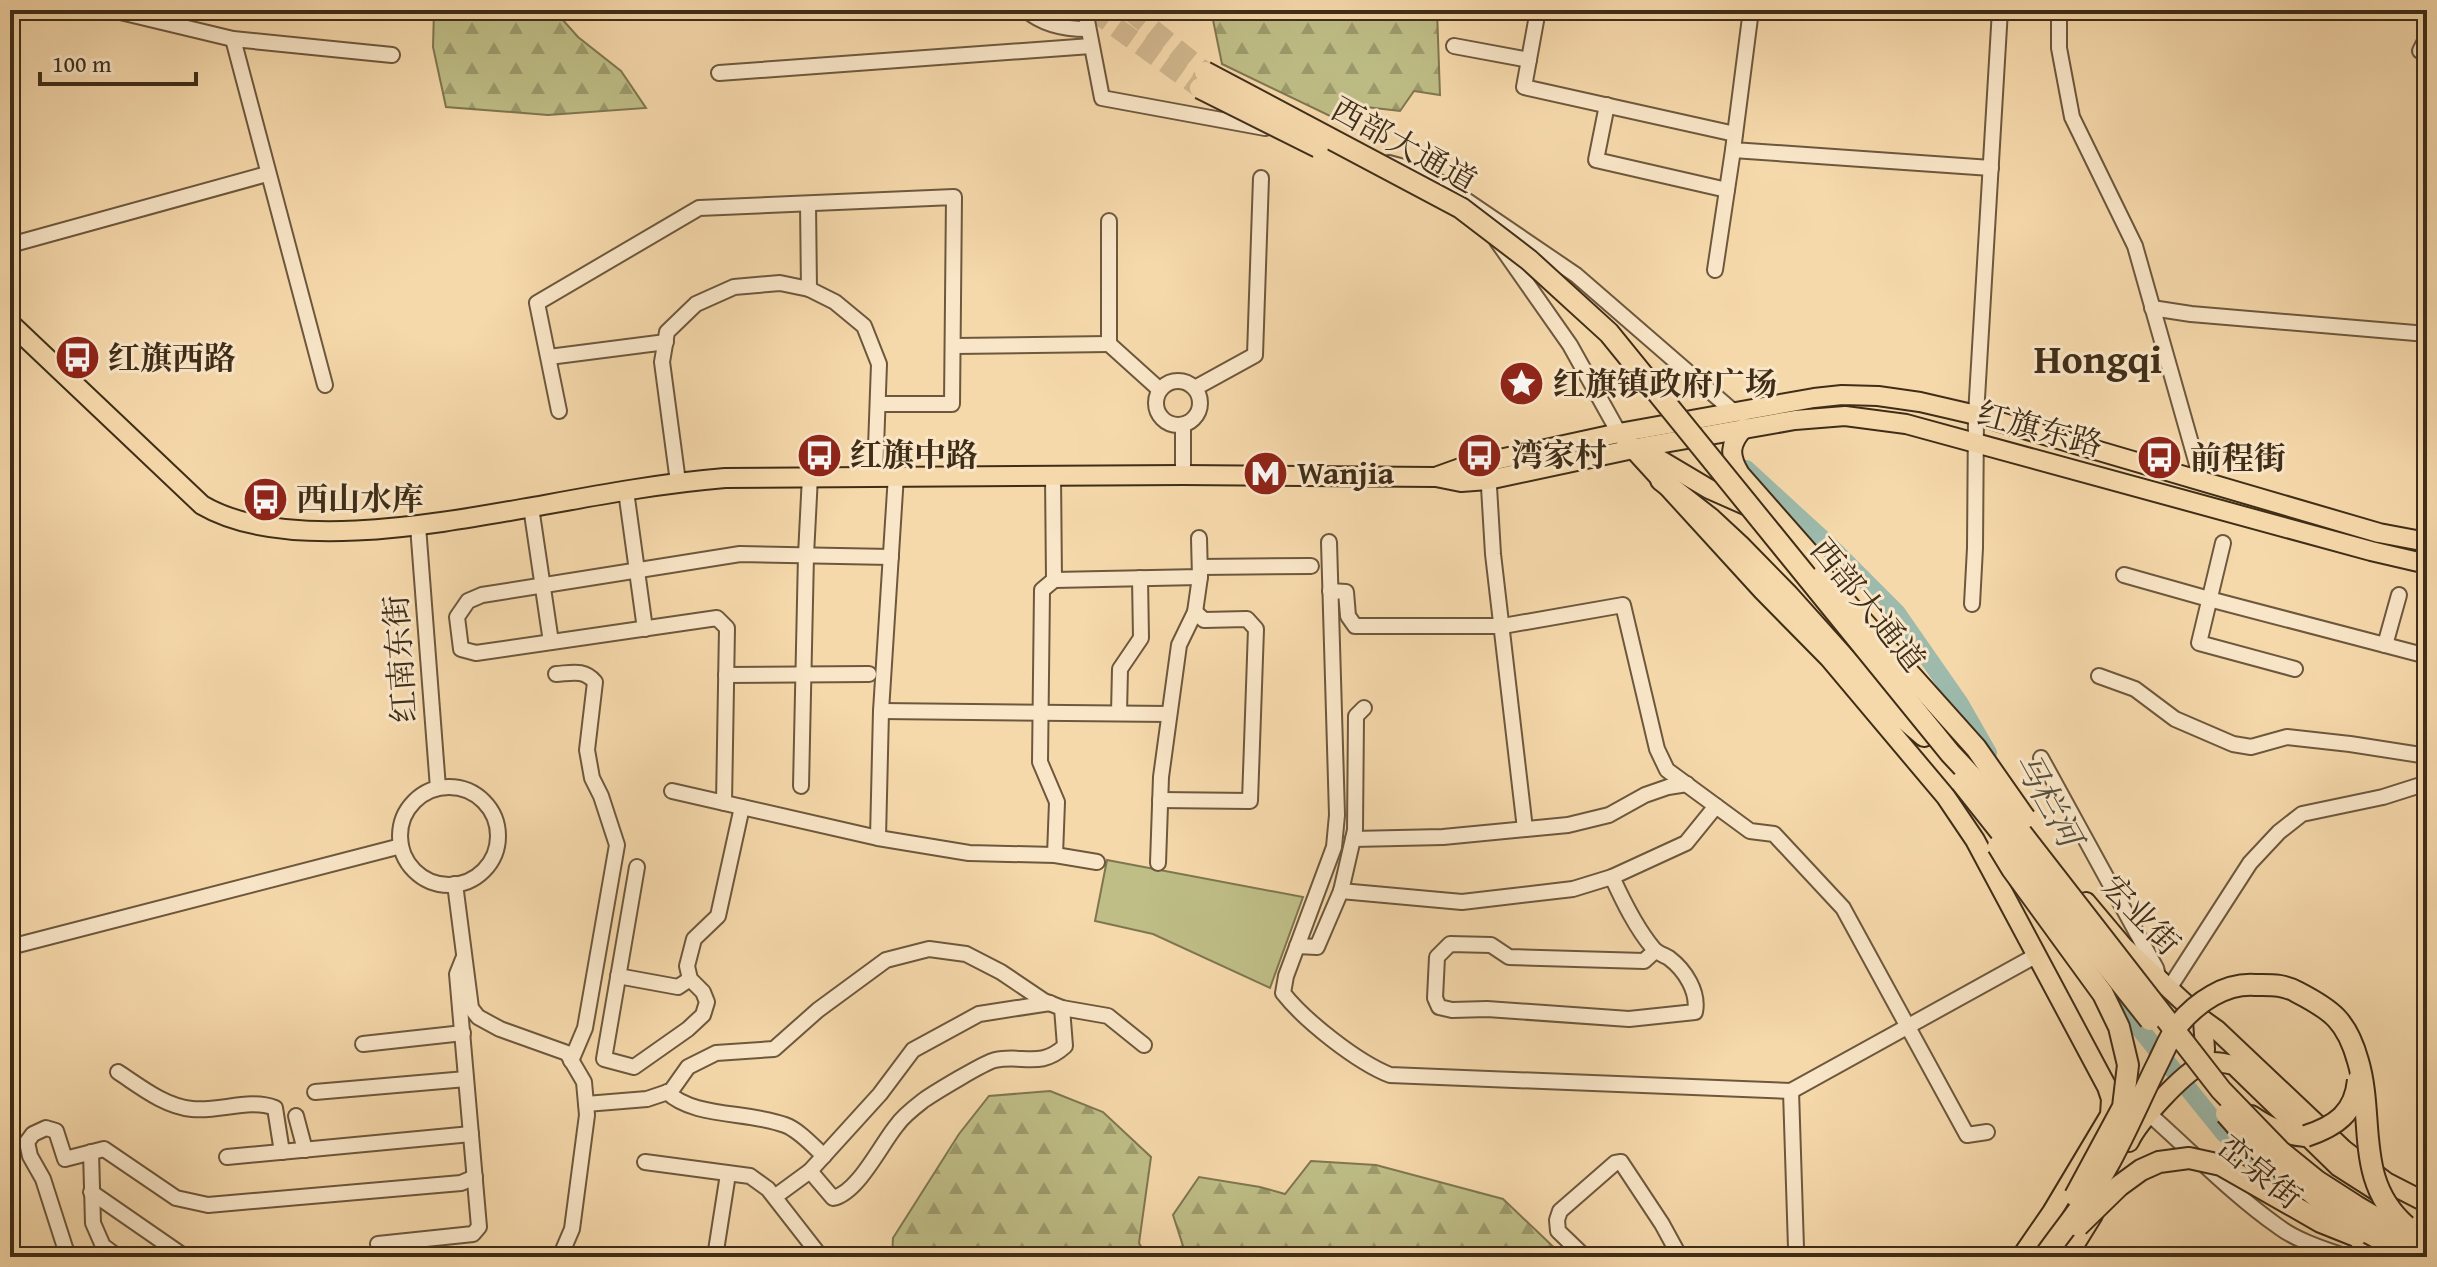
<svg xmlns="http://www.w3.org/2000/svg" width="2437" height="1267" viewBox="0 0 2437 1267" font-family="'Gentium Book Plus','Noto Serif SC',serif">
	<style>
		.forest { fill: url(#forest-firs); stroke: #7f7650; stroke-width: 2 }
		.garden { fill: #bfbe87; stroke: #7f7650; stroke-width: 2 }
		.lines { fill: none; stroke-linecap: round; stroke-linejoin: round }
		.river { stroke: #9dbaac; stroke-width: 18 }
		.highway-tunnel { stroke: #d1b78e; stroke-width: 20; stroke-dasharray: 20 10; stroke-linecap: butt }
		.minor-casing { stroke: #6d583d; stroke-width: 18 }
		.major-casing { stroke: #3f2d18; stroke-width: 22 }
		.highway-casing { stroke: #3f2d18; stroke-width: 24 }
		.minor { stroke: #f9e6c8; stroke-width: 14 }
		.major { stroke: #f6d9ab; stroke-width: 18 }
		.highway { stroke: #f6d9ab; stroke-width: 20 }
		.highway-bridge-casing { stroke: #3f2d18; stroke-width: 24; stroke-linecap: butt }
		.highway-bridge { stroke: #f6d9ab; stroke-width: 20 }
		.labels { text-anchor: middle; stroke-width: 6; stroke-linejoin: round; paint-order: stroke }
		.street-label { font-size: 32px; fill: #3f2d18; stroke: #f9e6c8 }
		.poi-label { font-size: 32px; font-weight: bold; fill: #3f2d18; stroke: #f9e6c8; text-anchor: start }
		.water-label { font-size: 34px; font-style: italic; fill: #56503d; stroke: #f9e6c8 }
		.district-label { font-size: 40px; font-weight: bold; fill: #3f2d18; stroke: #f9e6c8 }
	</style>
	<defs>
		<pattern id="forest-firs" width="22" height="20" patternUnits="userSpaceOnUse" patternTransform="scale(2)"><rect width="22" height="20" fill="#bfbe87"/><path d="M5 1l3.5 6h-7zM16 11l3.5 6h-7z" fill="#9d9b6d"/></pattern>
	</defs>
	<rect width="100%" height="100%" fill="#f6d9ab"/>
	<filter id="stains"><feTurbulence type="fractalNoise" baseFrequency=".0025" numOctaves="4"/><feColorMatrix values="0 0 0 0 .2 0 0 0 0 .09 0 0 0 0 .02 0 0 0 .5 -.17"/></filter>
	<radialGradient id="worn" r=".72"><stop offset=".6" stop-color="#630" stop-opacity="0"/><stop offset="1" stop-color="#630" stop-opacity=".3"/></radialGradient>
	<!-- forest -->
	<g class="forest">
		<polygon points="434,10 554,10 578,37 621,71 646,108 548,115 446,107 433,47"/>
		<polygon points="1211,10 1437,10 1440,95 1414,91 1400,111 1366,107 1330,116 1222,64"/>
		<polygon points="1050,1091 1103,1112 1151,1157 1139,1243 1147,1257 892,1257 893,1238 959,1134 989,1096"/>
		<polygon points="1311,1161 1376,1165 1503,1199 1564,1257 1154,1257 1183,1246 1173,1215 1199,1177 1260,1187 1285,1194"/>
	</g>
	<!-- garden -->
	<polygon class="garden" points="1107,860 1303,897 1270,988 1153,934 1095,921"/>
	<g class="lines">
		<!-- river -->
		<g class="river">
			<polyline points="1735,468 1746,469 1830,546 1896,612 1960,704 1988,753"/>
			<polyline points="2109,980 2132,1019 2224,1133 2281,1187 2308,1204"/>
		</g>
		<!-- highway-tunnel -->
		<g class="highway-tunnel">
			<polyline points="1092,10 1200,88"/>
			<polyline points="1129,10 1205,72"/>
		</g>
		<defs>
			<g id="minor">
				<polyline points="112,10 233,39 392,55"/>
				<path d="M1026,10C1043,25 1066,29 1087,29"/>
				<polyline points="1085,10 1102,98 1265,128"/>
				<polyline points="1538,10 1524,87 1735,134"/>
				<polyline points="1751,10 1733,150 1991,168"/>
				<polyline points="2059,10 2059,48 2072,117 2135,246 2202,482"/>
				<polyline points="2427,37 2420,51 2427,55"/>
				<polyline points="233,39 325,385"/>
				<polyline points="1454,46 1529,60"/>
				<polyline points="719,73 1091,46"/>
				<polyline points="1607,105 1596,160 1727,190"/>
				<polyline points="1389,163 1426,173 1576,275 1734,412"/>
				<polyline points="808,204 809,289"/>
				<polyline points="1109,221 1109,344 1160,390"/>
				<polyline points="1497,241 1570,345 1619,433"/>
				<polyline points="10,245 267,174"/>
				<polyline points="1715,270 1733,150"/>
				<polyline points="2152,308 2191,314 2427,334"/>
				<polyline points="954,346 1109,344"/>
				<polyline points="549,357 666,342"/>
				<circle cx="1178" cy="403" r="22"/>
				<polyline points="1195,388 1255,355 1261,178"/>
				<polyline points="559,411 537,303 699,208 954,197 952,404 878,404"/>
				<polyline points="1488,470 1493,554 1525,829"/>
				<polyline points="1053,475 1054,580 1200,577 1199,538"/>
				<polyline points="1183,475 1183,425"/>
				<polyline points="678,482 662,362 667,332 696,304 734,287 780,283 809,289 835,302 864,326 879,364 875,475"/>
				<polyline points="626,491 645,629"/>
				<polyline points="531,507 551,642"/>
				<polyline points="418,526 438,788"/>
				<path d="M1329,542L1337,815L1334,847L1286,976L1283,993C1305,1021 1357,1062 1390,1075L1791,1091L2037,955"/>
				<polyline points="2223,543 2199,643 2295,669"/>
				<polyline points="1200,567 1311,566"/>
				<polyline points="2124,575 2209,599 2427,656"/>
				<polyline points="1054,580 1042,590 1040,762 1057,802 1055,855"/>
				<polyline points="1330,591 1346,592 1348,616 1355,626 1503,626 1623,605 1657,749 1667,770 1750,831 1774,834 1843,908 1967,1135 1987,1132"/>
				<polyline points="1972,604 1975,548 1976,415 2000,10"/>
				<polyline points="2385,645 2399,595"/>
				<path d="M556,674C572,673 584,669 595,682L587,750L592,778L601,796L617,845L585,1028L571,1061"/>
				<polyline points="726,675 869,674"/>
				<polyline points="2099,676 2135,689 2175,719 2233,744 2251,747 2287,737 2350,744 2427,756"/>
				<polyline points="881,711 1169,714"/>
				<polyline points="1119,713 1120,669 1141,638 1140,578"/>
				<polyline points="2041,758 2156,968 2158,976"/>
				<polyline points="801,786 806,555 810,476"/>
				<circle cx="449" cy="836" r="49"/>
				<polyline points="672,791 878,838 969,853 1055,855 1097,862"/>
				<polyline points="1160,800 1250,801 1256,629 1247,619 1204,620 1195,612"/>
				<polyline points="724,803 727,628 717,618 476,653 461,649 457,617 468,601 482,595 740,554 891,557"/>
				<polyline points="878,838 881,711 896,475"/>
				<polyline points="1353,839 1443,837 1568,825 1609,815 1645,795 1668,787 1687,784"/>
				<polyline points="1158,863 1161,777 1179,645 1195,612 1200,577"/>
				<polyline points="637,867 604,1059 634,1067 688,1029 703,1015 707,1002 703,992 690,979 687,966 694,939 718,916 742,807"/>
				<path d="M1612,877C1623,901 1636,928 1653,948C1657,953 1664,955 1669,958C1685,970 1699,992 1695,1012L1629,1019L1487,1009L1452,1010L1439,1007L1435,998L1437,957L1450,944L1491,945L1509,957L1644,961L1655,951"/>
				<polyline points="455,884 471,1008 478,1017 500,1029 567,1053 584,1082 587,1115 572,1229 560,1257"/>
				<polyline points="1341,891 1462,902 1573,889 1612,877 1686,843 1716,806"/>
				<polyline points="1297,946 1317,947 1341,891 1355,830 1356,716 1364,708"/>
				<polyline points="10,947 401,846"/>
				<polyline points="618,976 678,987 690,979"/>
				<polyline points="2170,987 2250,863 2279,832 2302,814 2383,797 2427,783"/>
				<polyline points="363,1044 463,1033"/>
				<path d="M118,1072C141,1087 164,1106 192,1109C220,1112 249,1098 275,1108L282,1152"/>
				<polyline points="1791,1091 1796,1248"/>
				<polyline points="315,1092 466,1079"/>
				<path d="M667,1092C694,1118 748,1111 785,1125C799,1130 813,1146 824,1156"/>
				<polyline points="586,1104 647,1099 671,1091 688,1067 716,1053 774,1049 818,1010 886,960 929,949 966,954 1001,972 1044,1001 1062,1008 1108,1016 1144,1045"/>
				<path d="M2148,1113C2191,1151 2232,1194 2279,1227C2298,1241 2324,1249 2347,1257"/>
				<polyline points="296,1116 305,1150"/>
				<polyline points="91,1152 93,1223 103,1246 118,1257"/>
				<polyline points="227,1157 471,1134"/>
				<polyline points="645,1162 750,1176 768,1189 821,1257"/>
				<path d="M810,1171L833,1198C858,1193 881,1144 897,1125C904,1115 915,1107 924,1100C934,1093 985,1062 995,1060C1023,1054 1040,1069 1065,1046L1062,1008"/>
				<polyline points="91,1192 185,1257"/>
				<polyline points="780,1193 810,1171 880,1094 913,1050 979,1014 1050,1003"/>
				<polyline points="378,1244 473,1234 479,1227 457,974 463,959"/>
				<polyline points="68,1257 43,1179 30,1156 27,1142 33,1134 46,1128 56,1131 65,1159 104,1149 176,1198 208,1205 461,1183 475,1177"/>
				<polyline points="715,1257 728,1174"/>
				<polyline points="1585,1257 1558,1231 1557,1220 1560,1211 1615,1163 1621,1162 1662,1224 1680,1257"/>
			</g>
			<g id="major">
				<path d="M10,323L202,505C287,555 451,521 544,505C604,494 664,483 725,478L1183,475L1436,477L1461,482L1488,480L1647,446L1795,420L1845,416L1906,424L2371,551L2427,564"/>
				<path d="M1744,428C1729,444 1729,456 1740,474L1836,583"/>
				<polyline points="1626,441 1763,591 1829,658 1946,797 1975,840 2107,1087 2111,1099 2110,1115 2052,1212 2021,1257"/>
				<polyline points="1640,448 1709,489 1752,508"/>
				<polyline points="1438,476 1463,467 1619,433 1814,398 1842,395 1878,396 1920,402 1976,415 2379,533 2427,542"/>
				<polyline points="2086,902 2123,946 2203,1020 2217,1030 2344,1150 2386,1182 2427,1203"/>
				<polyline points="2203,1020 2205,1049 2204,1063"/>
				<path d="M2129,1142C2138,1122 2183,1073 2203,1064C2211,1060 2224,1063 2234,1065L2339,1167L2386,1197"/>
				<polyline points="2067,1257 2093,1215"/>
			</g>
			<g id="highway">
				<polyline points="1661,480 1711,519 1739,545 1788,595 1883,701 1924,736"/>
				<path d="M2251,1116C2270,1129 2283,1134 2306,1136"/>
			</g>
		</defs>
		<!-- minor casing -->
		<use href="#minor" class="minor-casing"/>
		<!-- major casing -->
		<use href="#major" class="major-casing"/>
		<!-- highway casing -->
		<use href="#highway" class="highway-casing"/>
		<!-- minor -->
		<use href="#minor" class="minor"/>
		<!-- major -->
		<use href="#major" class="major"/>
		<!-- highway -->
		<use href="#highway" class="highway"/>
		<defs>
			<g id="highway-bridge">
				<polyline points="1205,72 1461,208 1529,260 1609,333 1950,753 2005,812 2221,1090 2280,1151 2317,1181 2356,1206 2402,1233 2427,1241"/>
				<polyline points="1200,88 1318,147"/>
				<polyline points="1822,576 1976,748 2025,818"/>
				<polyline points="1961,782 2150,1020"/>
				<polyline points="1998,846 2012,869 2103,994 2119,1027 2128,1065 2123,1107 2075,1196"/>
				<polyline points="2226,1114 2255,1147 2328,1206 2357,1227 2414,1257"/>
				<path d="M2306,1136C2336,1126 2355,1113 2358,1080"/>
				<polyline points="2078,1226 2119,1186 2141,1170 2159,1162 2189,1158 2221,1165 2321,1222 2356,1236"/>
				<path d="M2044,1257C2065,1227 2090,1198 2107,1167C2126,1133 2141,1097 2158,1063C2164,1051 2170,1036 2178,1025C2197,1002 2225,983 2255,985C2271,985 2283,984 2297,992C2332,1010 2347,1021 2358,1061C2375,1119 2354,1181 2406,1226"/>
			</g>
		</defs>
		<!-- highway-bridge casing -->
		<use href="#highway-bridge" class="highway-bridge-casing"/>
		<!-- highway-bridge -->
		<use href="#highway-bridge" class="highway-bridge"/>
	</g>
	<!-- icons -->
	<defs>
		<symbol id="bus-disc" viewBox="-11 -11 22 22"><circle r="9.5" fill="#8f2418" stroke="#f9e6c8"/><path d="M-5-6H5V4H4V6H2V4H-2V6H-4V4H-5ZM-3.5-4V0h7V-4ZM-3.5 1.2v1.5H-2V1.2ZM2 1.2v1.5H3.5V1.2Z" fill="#fff"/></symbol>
		<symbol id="sight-disc" viewBox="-11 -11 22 22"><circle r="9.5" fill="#8f2418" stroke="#f9e6c8"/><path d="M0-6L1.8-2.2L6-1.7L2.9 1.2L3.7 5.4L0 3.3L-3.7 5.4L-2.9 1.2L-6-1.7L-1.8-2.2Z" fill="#fff"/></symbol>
		<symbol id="metro-disc" viewBox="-11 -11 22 22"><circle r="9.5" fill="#8f2418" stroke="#f9e6c8"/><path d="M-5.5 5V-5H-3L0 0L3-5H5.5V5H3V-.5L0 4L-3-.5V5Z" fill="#fff"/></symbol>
	</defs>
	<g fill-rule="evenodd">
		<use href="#bus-disc" x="52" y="332" width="51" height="51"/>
		<use href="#sight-disc" x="1496" y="358" width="51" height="51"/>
		<use href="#bus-disc" x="794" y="430" width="51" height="51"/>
		<use href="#bus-disc" x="1454" y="430" width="51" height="51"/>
		<use href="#bus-disc" x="2134" y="432" width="51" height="51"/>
		<use href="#metro-disc" x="1240" y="448" width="51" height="51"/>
		<use href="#bus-disc" x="240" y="474" width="51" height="51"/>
	</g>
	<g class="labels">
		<!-- street labels -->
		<g class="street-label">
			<text transform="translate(1404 145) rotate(29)" y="11">西部大通道</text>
			<text transform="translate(2040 429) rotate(15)" y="11">红旗东路</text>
			<text transform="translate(1868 605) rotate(51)" y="11">西部大通道</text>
			<text transform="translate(400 659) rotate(-94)" y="11">红南东街</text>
			<text transform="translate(2141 915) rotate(46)" y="11">宏业街</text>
			<text transform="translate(2260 1172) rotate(39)" y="11">峦泉街</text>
		</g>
		<!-- poi labels -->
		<g class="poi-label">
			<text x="108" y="369">红旗西路</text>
			<text x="1553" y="395">红旗镇政府广场</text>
			<text x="850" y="466">红旗中路</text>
			<text x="1511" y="466">湾家村</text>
			<text x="2190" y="469">前程街</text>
			<text x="1297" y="484">Wanjia</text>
			<text x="296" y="510">西山水库</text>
		</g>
		<!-- water labels -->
		<g class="water-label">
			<text transform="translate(2048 799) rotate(61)" y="12">马栏河</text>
		</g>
		<!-- district labels -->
		<g class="district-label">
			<text x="2098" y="373">Hongqi</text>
		</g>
	</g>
	<!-- margin -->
	<rect width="2437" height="1267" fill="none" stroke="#f6d9ab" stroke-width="40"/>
	<rect x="12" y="12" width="2413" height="1243" fill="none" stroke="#3f2d18" stroke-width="4"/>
	<rect x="20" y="20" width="2397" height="1227" fill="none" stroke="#3f2d18" stroke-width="2"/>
	<!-- scale -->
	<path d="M40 72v12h156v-12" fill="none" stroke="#3f2d18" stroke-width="4"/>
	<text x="52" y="72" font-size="24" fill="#3f2d18" stroke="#f9e6c8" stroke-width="6" paint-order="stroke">100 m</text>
	<rect width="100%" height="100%" filter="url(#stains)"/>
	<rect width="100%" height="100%" fill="url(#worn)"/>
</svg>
